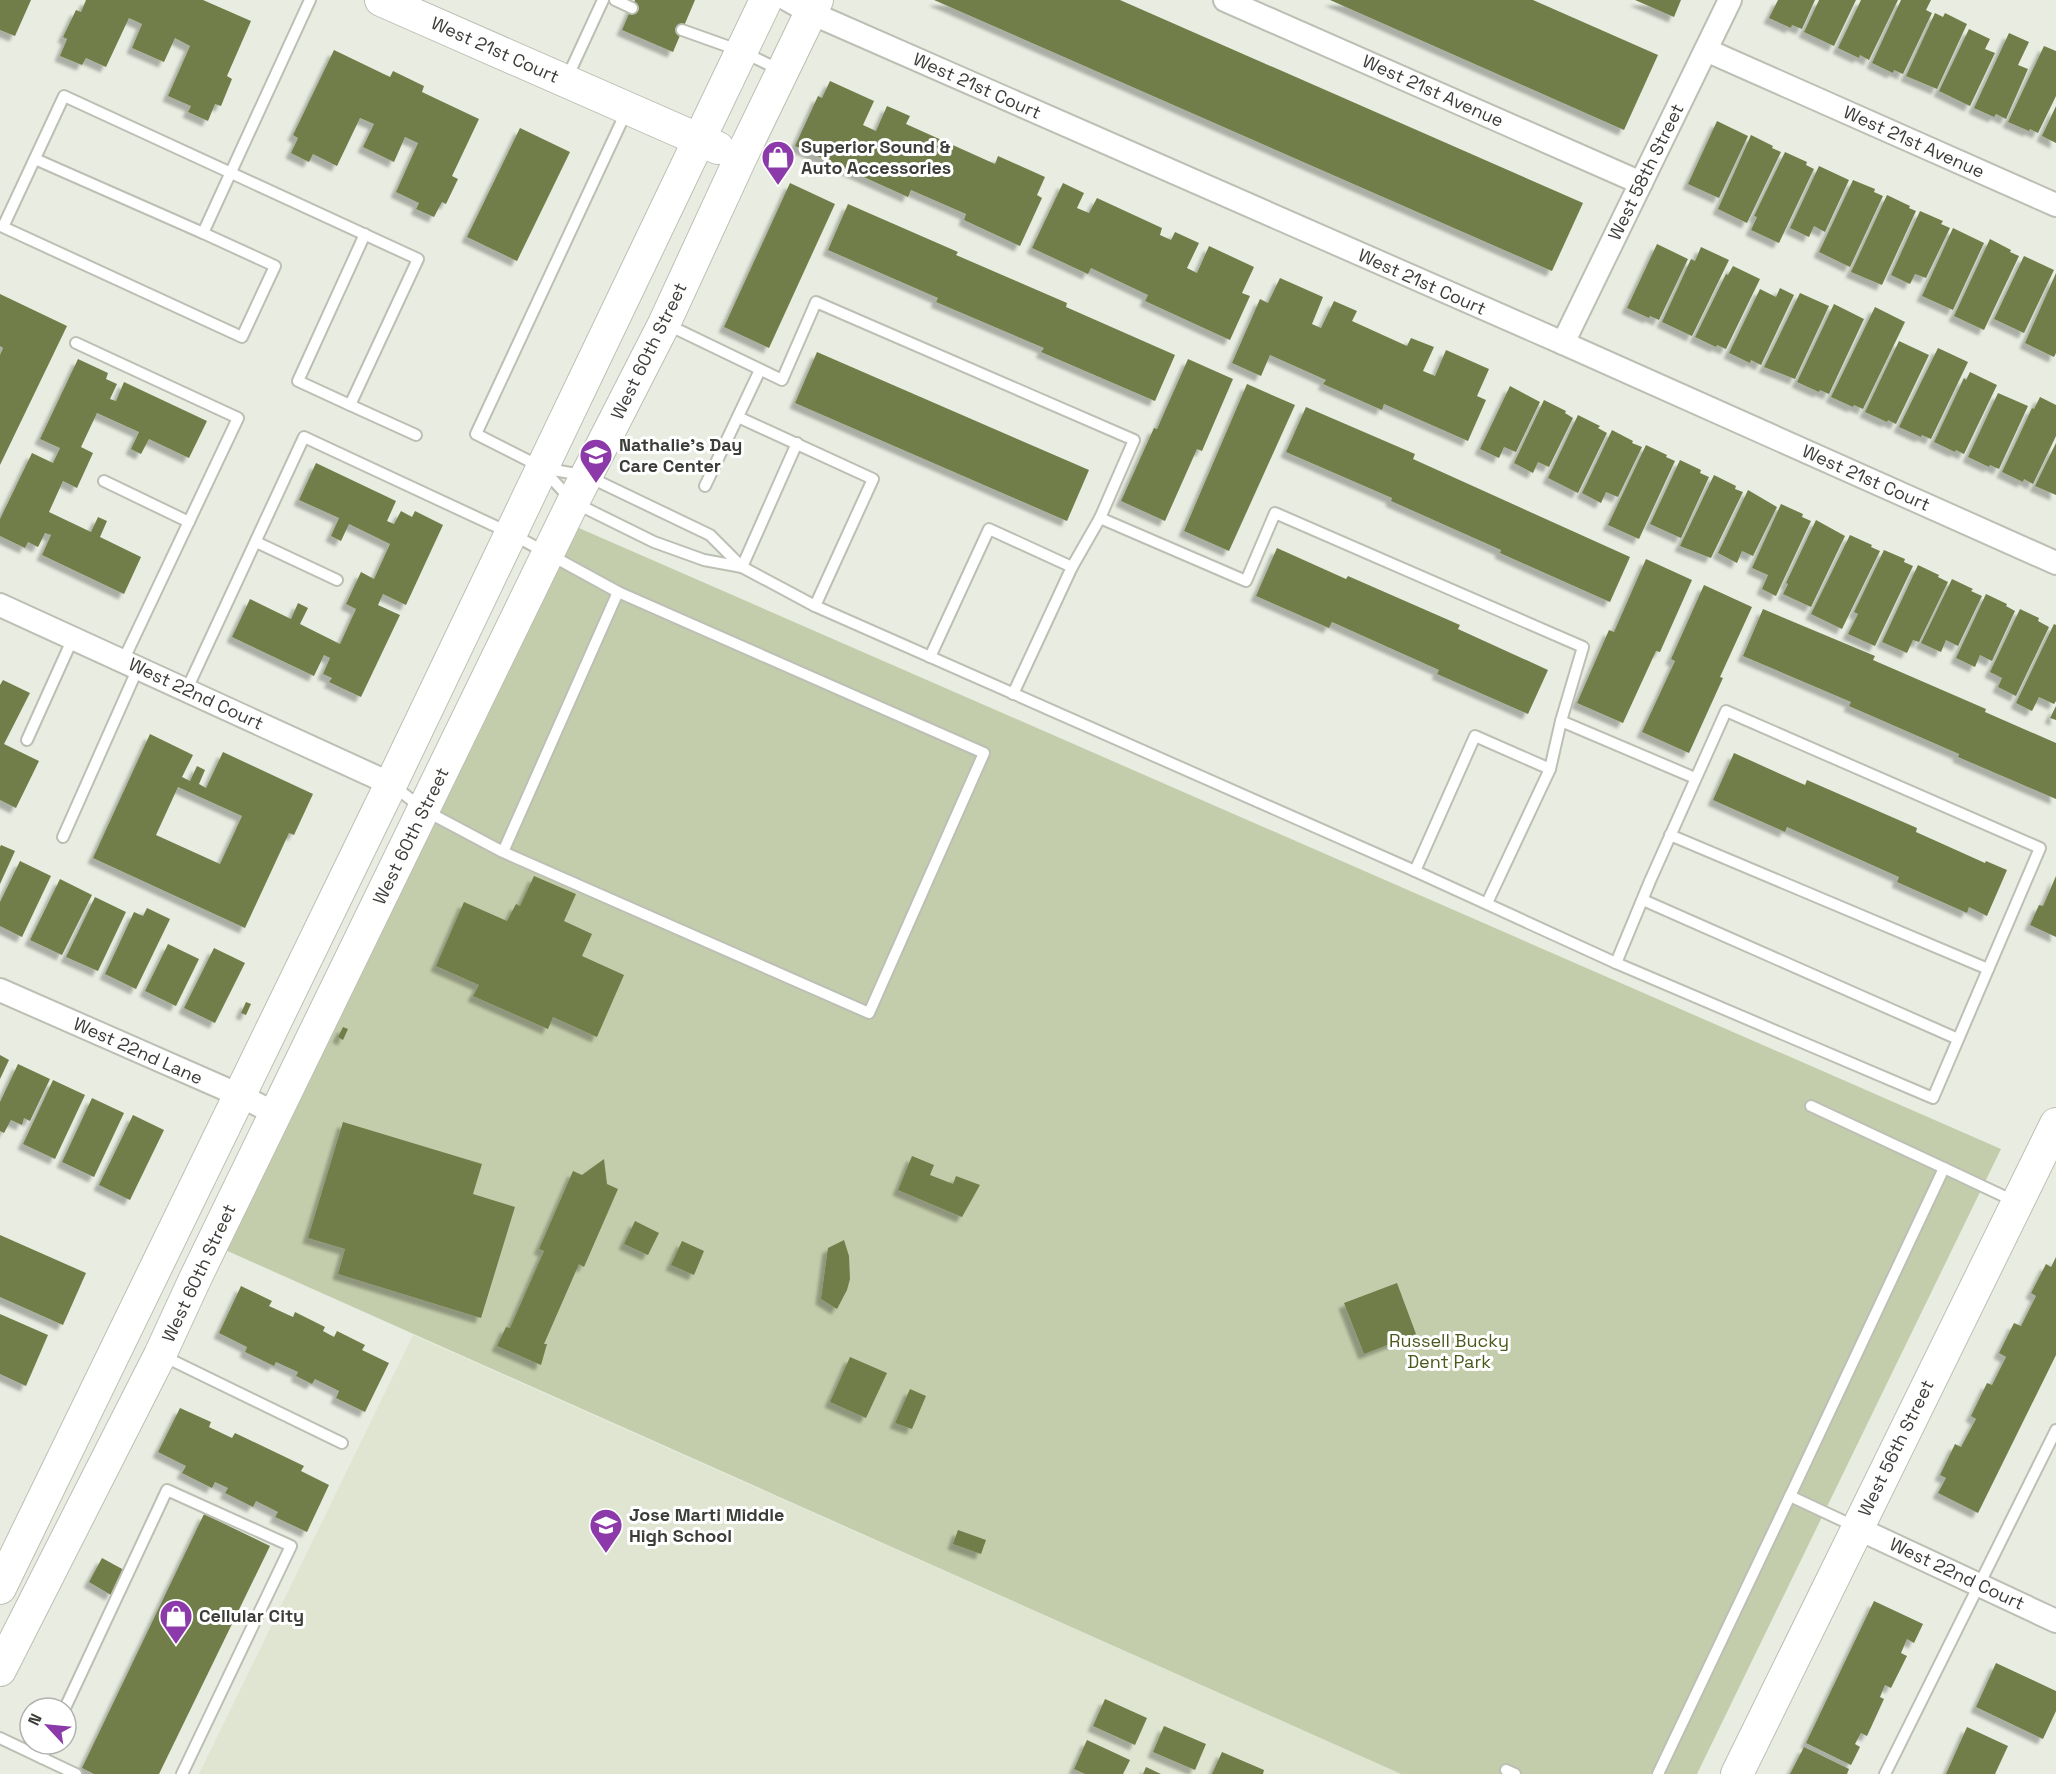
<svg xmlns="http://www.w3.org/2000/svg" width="2056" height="1774" viewBox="0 0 2056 1774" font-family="'Space Grotesk',sans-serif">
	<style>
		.built { fill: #dfe5d1 }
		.green { fill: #c4cdab }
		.building { fill: #717e49; fill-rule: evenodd; filter: url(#shadow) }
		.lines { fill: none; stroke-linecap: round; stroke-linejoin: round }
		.lane-casing { stroke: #bcbfb4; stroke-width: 14 }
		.street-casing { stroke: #bcbfb4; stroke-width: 26 }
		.secondary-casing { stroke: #bcbfb4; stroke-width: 34 }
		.lane { stroke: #fff; stroke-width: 10 }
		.street { stroke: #fff; stroke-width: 22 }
		.secondary { stroke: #fff; stroke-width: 32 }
		.labels { text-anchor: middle; stroke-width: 6; stroke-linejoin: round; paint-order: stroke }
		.street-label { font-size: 18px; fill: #3b3d38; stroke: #fff }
		.poi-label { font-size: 18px; font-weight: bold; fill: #3b3d38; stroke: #fff; text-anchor: start }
		.park-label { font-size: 18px; fill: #4b581b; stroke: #fff }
	</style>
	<defs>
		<filter id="shadow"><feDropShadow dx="-5.5" dy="5.5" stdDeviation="1.5" flood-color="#0004"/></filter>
	</defs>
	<rect width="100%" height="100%" fill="#e9ede1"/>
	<!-- built -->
	<polygon class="built" points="413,1335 1401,1774 199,1774"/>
	<!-- green -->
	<polygon class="green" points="556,518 2001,1149 1697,1774 1401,1774 214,1245"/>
	<!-- building -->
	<g class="building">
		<polygon points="0,0 31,0 15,36 0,30"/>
		<polygon points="86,0 203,0 251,21 227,76 232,79 221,106 215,104 208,121 188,112 191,106 168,96 190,46 175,38 164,62 132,48 142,24 129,18 106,67 86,58 82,65 60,56 67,39 63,37 76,10 81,12"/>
		<polygon points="635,0 695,0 673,52 622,30"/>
		<polygon points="934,0 1120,0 1583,203 1552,271"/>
		<polygon points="1330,0 1533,0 1658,55 1624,130"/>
		<polygon points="1635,0 1681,0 1674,17"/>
		<polygon points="1778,0 1815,0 1802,29 1792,25 1791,28 1769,18"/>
		<polygon points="1819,0 1856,0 1834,46 1804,32"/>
		<polygon points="1861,0 1898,0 1869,60 1860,55 1859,58 1838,48"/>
		<polygon points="1901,0 1931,0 1926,10 1932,13 1903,74 1894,70 1893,73 1872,63"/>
		<polygon points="1935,13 1943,17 1945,13 1967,24 1937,89 1906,76"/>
		<polygon points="1969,29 1990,39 1985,49 1995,53 1970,106 1939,91"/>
		<polygon points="2009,33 2029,42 2018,65 2028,69 2006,119 1996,114 1994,117 1974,108"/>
		<polygon points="2044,46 2056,51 2056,96 2038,133 2030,129 2029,131 2008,122"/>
		<polygon points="334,50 390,77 393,71 424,86 422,92 479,119 452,176 458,179 446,204 442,202 434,217 416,209 419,203 396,192 418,143 405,137 394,162 363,147 374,124 360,118 337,166 313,154 309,162 291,153 298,138 293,135"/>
		<polygon points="830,81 874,101 863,125 876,131 887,106 910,116 906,124 995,164 998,156 1045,177 1037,195 1042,198 1020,246 964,220 966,214 911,190 908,197 795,146 818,96 822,98"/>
		<polygon points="2056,106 2056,143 2042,136"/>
		<polygon points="1717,121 1748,136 1719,198 1688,184"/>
		<polygon points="520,128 570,152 517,261 467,237"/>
		<polygon points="1751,135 1773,146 1772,148 1781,152 1747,223 1718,209"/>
		<polygon points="1785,152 1807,162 1806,165 1814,169 1779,243 1751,230 1757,217 1754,216"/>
		<polygon points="1819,166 1849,180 1825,232 1814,226 1809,237 1790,228"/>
		<polygon points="1853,180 1875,189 1874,192 1883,196 1850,267 1819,252"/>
		<polygon points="790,183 835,204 769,348 724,327"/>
		<polygon points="1063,183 1084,193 1077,208 1089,213 1097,198 1162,228 1160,235 1171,240 1175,232 1199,243 1187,268 1197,273 1209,246 1254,267 1242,293 1250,296 1230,340 1145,301 1148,295 1091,268 1088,274 1032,248"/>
		<polygon points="1887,195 1910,206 1909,208 1916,211 1882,285 1851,272"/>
		<polygon points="848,204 958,252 956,255 1067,303 1066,307 1175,355 1155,401 1041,352 1044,348 936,302 938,298 828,250"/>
		<polygon points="1920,211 1943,221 1941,224 1950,228 1926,278 1915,274 1910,284 1891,275"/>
		<polygon points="1953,228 1984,243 1953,310 1922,296"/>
		<polygon points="1990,239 2011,250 2010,252 2019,256 1984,330 1954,316"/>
		<polygon points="1657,244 1688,259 1659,320 1650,316 1649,318 1627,308"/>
		<polygon points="1701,247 1729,260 1692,336 1662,322 1691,259 1695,261"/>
		<polygon points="2024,256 2054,270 2024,333 1994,319"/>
		<polygon points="1733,266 1760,279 1726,349 1717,345 1716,347 1695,337 1726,274 1728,275"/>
		<polygon points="2056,273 2056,353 2054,357 2025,343"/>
		<polygon points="1280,278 1323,297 1312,324 1321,328 1334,301 1357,311 1352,321 1407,346 1411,338 1434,347 1423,371 1435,376 1446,350 1489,369 1477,396 1486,400 1468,441 1384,404 1382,410 1323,384 1326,380 1270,355 1261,376 1232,363 1260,299 1268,303"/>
		<polygon points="1780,288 1794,295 1761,365 1751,360 1750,363 1729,353 1760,289 1776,297"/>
		<polygon points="1800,293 1829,306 1795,379 1764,367"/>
		<polygon points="0,294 67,326 0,465 0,355 3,348 0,346"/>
		<polygon points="1834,304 1864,319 1829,394 1820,390 1819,392 1797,382"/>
		<polygon points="1875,307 1905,322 1863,409 1854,405 1853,407 1831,397"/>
		<polygon points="1899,341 1929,355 1896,424 1888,420 1887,422 1865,412"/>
		<polygon points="1938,348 1968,362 1931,439 1922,435 1921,437 1899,427"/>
		<polygon points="817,352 1089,470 1067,521 795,403"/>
		<polygon points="78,359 108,373 106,379 117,384 110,399 116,401 124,382 207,421 189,458 149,439 141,454 131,449 139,432 97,413 81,447 93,453 77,488 63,481 49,512 91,532 98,517 107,521 100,537 141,557 124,594 42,555 51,535 45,533 38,547 28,542 25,548 0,536 0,519 32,453 53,463 60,448 40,439"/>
		<polygon points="1188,359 1233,379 1202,451 1197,449 1165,521 1121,501 1154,428 1157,429"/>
		<polygon points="1970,372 1997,385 1964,454 1956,450 1955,452 1934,442 1964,378 1966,380"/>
		<polygon points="1247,384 1295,405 1229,551 1184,531"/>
		<polygon points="1510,386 1540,402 1516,452 1504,447 1499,458 1480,449"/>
		<polygon points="1998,393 2028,406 1999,469 1990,465 1989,467 1968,457"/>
		<polygon points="2040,397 2056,405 2056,436 2033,484 2024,479 2023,482 2002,472 2032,408 2034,409"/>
		<polygon points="1544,400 1566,411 1565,413 1573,418 1549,467 1538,462 1533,473 1514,463"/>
		<polygon points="1306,407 1415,454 1413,459 1630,557 1610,602 1500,553 1501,550 1391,501 1392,498 1286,452"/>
		<polygon points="1578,415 1600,426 1598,428 1607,433 1578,493 1548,478"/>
		<polygon points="1612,430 1633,441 1632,443 1642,447 1618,497 1606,492 1601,503 1582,493"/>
		<polygon points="2056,443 2056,495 2035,486"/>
		<polygon points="1646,445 1667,455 1666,457 1675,461 1639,539 1608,525"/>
		<polygon points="1680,460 1701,470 1700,473 1709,477 1681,538 1650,524"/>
		<polygon points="316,463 396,501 387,521 394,524 401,511 412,517 415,511 443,525 406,605 383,594 378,605 400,615 361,697 329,682 332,678 323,674 330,658 324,655 314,676 232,637 250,599 291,619 298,603 308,608 300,624 340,644 356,609 346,604 361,572 374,579 390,544 349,524 341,541 331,536 339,518 299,500"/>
		<polygon points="1714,475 1736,486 1735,489 1743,492 1711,558 1680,546"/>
		<polygon points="1748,490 1777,507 1753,556 1742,551 1737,563 1718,553"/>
		<polygon points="1781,504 1803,514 1802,517 1811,521 1776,596 1762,589 1768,575 1752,568"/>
		<polygon points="1816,520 1845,536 1811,607 1783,594 1788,584 1786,583"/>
		<polygon points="1850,535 1872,545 1871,547 1880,551 1842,629 1811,614"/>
		<polygon points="1277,548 1346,579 1348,576 1460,625 1458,629 1548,670 1528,714 1437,674 1439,670 1332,622 1329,628 1256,596"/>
		<polygon points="1884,550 1905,559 1904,562 1913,566 1875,646 1848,634 1858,614 1854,612"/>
		<polygon points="1646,559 1692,580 1660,652 1656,651 1623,723 1577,703 1609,630 1614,632"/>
		<polygon points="1918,565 1939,575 1938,577 1948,582 1919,642 1913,640 1907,653 1882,642"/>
		<polygon points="1952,579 1973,589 1971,591 1982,596 1958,646 1946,640 1941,652 1921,643"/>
		<polygon points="1704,585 1752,607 1720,677 1723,678 1689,753 1642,732 1675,661 1671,659"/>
		<polygon points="1986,594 2007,604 2006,606 2015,611 1992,661 1980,655 1975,667 1956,658"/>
		<polygon points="1763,609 1875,656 1873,660 1986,709 1985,712 2056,743 2056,799 1958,757 1959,754 1849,706 1851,702 1743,656"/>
		<polygon points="2020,609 2039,618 2038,621 2049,627 2016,696 1998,687 2002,678 1990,672"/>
		<polygon points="2054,624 2056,625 2056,701 2054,704 2039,697 2032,711 2016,703"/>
		<polygon points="3,680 30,693 4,744 39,761 16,808 0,800 0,685"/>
		<polygon points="2056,706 2056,720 2050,718"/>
		<path d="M150,734L193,755L182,777L190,781L197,766L205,770L199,784L206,788L223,752L313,794L294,835L289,833L245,928L93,858ZM178,787L242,816L220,864L156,835Z"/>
		<polygon points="1734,753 1805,785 1807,780 1917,828 1916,832 1985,863 1986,861 2007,870 1987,916 1969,907 1967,913 1897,882 1899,877 1787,827 1785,832 1713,800"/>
		<polygon points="1,845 15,851 0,884 0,847"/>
		<polygon points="20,861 51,876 22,937 0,926 0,902"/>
		<polygon points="534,876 576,894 564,921 592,934 582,956 624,975 597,1037 553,1017 548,1029 473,996 479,985 436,966 464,902 507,921 516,904 520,906"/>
		<polygon points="2056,876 2056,937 2030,925 2039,905 2043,906"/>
		<polygon points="60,879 92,895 62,955 30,940"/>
		<polygon points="95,897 126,912 98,971 66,957"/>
		<polygon points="147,908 170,919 136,989 105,974 134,912 143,916"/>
		<polygon points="168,944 199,959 176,1006 145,991"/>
		<polygon points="214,948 245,963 215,1023 184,1008"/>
		<polygon points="246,1002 251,1004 246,1015 241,1013"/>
		<polygon points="343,1027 348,1029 343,1040 338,1037"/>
		<polygon points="0,1055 9,1060 0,1079"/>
		<polygon points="18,1064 50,1079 30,1121 24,1118 22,1125 11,1120 4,1133 0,1131 0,1102"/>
		<polygon points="53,1080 85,1095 55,1159 23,1144"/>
		<polygon points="92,1098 124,1113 94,1177 62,1162"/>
		<polygon points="133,1115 164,1130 130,1200 99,1185"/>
		<polygon points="343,1122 482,1164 473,1194 515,1207 481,1318 338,1274 345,1249 308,1238"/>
		<polygon points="912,1156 934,1165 930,1175 953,1184 956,1176 980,1185 962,1217 898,1190"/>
		<polygon points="604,1159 607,1184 618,1189 584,1267 579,1264 544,1344 547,1344 541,1365 497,1346 506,1327 510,1328 544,1251 539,1249 573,1171 582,1175"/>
		<polygon points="635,1221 659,1233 648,1255 624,1244"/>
		<polygon points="0,1235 86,1273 63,1325 0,1297"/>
		<polygon points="844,1240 849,1256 850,1279 847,1290 837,1309 821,1299 828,1248"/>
		<polygon points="682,1241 704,1251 694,1275 671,1265"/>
		<polygon points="2056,1257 2056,1355 1978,1513 1938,1493 1946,1478 1940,1475 1955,1444 1961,1447 1976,1419 1971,1416 1987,1383 1992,1385 2006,1357 1999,1353 2014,1323 2021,1326 2036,1296 2031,1293 2046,1264 2051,1267"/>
		<polygon points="1397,1283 1416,1334 1364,1354 1344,1303"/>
		<polygon points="241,1286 272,1301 269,1306 293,1317 295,1312 325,1327 323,1331 334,1337 337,1331 365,1345 362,1350 389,1363 365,1412 336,1398 339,1391 315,1379 312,1384 296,1376 298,1372 276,1362 274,1366 245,1352 247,1347 219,1333"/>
		<polygon points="0,1314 48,1335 26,1386 0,1374"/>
		<polygon points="850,1357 887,1373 866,1418 830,1402"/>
		<polygon points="910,1389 926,1396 912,1429 895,1423"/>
		<polygon points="180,1408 211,1422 209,1427 232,1438 235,1433 304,1466 301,1471 329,1485 307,1532 275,1517 278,1512 256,1501 253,1507 225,1493 228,1488 215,1482 212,1488 182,1473 186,1466 158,1452"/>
		<polygon points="204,1514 270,1546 159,1774 94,1774 82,1768"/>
		<polygon points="958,1530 986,1540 981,1554 953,1544"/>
		<polygon points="102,1558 124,1570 111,1595 89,1582"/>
		<polygon points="1874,1601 1923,1624 1914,1643 1907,1639 1901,1653 1907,1656 1891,1688 1885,1685 1880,1697 1884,1699 1867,1736 1861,1733 1855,1744 1860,1747 1851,1765 1806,1743"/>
		<polygon points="1996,1663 2056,1691 2056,1711 2043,1739 1976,1707"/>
		<polygon points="1105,1699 1147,1718 1135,1745 1093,1726"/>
		<polygon points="1164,1726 1206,1744 1195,1770 1153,1752"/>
		<polygon points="1967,1727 2008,1746 1995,1774 1946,1774"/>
		<polygon points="1087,1740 1130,1760 1123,1774 1085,1774 1074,1769"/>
		<polygon points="1804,1747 1849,1769 1847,1774 1790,1774"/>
		<polygon points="1222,1752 1264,1770 1263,1774 1212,1774"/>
		<polygon points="1146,1767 1161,1774 1143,1774"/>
	</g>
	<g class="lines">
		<defs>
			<g id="lane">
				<path d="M310,0L203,233L275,266L242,337L3,227L64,96C182,150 300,204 418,259L350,405L298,381L365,234"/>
				<polyline points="615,0 632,8"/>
				<polyline points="682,30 741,51 782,71"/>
				<polyline points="567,78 603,0"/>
				<polyline points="627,110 476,434 543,468 587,476 710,535 742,567"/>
				<polyline points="35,159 203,233"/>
				<polyline points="666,324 782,380 816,302 1134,440 1100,518 1246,581 1275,513 1583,647 1561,721 1695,778"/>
				<polyline points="76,343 238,418 123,661"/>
				<polyline points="350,405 416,435"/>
				<polyline points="738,417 873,479 815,606"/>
				<polyline points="544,470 573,502 654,542 704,560 742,567 815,606 1415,871 1616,963"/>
				<polyline points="104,481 189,522"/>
				<polyline points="705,486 760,370"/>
				<polyline points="256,542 337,580"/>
				<polyline points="742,567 797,443"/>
				<polyline points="1072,567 1100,518"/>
				<polyline points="930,657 989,529 1072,567 1013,694"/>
				<polyline points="187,689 304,437 510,533 618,592"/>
				<polygon points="1726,711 2040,848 1933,1098 1616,963 1650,881"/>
				<polyline points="27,740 73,638"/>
				<polyline points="1550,769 1561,721"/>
				<polyline points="394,786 424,810 503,852 869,1013 984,753 618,592 503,852"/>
				<polyline points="1670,835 1988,969"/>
				<polyline points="63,837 138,668"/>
				<polyline points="1415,871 1475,736 1550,769 1487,903"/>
				<polyline points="1643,900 1958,1039"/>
				<polyline points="1811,1106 1944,1168 1790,1496 1854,1526"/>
				<polyline points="1944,1168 2014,1201"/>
				<polyline points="163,1356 342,1443"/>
				<polyline points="65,1708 167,1490 291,1546 182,1774"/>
				<polyline points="0,1738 42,1758 48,1744"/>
				<polyline points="42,1758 76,1774"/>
				<polyline points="1506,1770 1515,1774"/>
				<polyline points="1658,1774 1790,1496"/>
				<polyline points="1885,1774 2056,1430"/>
			</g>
			<g id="street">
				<polyline points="788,0 811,13 1563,343 2056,563"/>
				<polyline points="1225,0 1641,183"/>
				<polyline points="1706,50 2056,205"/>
				<polyline points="1563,343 1730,0"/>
				<polyline points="0,605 391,784"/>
				<polyline points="0,990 239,1095 276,1114"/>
				<polyline points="1857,1528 2056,1621"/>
			</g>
			<g id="secondary">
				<polyline points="381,0 718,148"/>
				<polyline points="0,1588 391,784 766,0"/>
				<polyline points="0,1670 160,1355 195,1279 573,502 664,324 741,157 817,0"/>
				<polyline points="1737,1774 2056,1124"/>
			</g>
		</defs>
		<!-- lane casing -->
		<use href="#lane" class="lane-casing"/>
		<!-- street casing -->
		<use href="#street" class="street-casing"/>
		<!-- secondary casing -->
		<use href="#secondary" class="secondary-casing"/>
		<!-- lane -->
		<use href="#lane" class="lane"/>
		<!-- street -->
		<use href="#street" class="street"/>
		<!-- secondary -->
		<use href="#secondary" class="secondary"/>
	</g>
	<!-- icons -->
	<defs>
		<symbol id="shop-pin" viewBox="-11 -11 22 30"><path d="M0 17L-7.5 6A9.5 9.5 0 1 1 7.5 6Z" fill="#8c3aa9" stroke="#fff"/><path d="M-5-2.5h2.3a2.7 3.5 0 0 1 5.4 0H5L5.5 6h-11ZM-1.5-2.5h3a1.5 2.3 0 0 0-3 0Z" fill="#fff"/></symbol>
		<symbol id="school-pin" viewBox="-11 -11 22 30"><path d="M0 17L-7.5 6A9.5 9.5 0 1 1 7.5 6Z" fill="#8c3aa9" stroke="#fff"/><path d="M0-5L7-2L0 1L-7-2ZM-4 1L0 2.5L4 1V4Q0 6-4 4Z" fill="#fff"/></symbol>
	</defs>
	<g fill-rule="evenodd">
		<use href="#shop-pin" x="759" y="138" width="38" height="52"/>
		<use href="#school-pin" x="577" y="436" width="38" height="52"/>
		<use href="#school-pin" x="587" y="1506" width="38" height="52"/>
		<use href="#shop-pin" x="157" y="1597" width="38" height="52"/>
	</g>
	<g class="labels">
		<!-- street labels -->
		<g class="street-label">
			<text transform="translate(495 50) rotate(24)" y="6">West 21st Court</text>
			<text transform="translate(977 86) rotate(24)" y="6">West 21st Court</text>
			<text transform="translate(1433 91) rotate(24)" y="6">West 21st Avenue</text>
			<text transform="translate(1914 142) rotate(24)" y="6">West 21st Avenue</text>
			<text transform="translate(1646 172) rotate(-64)" y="6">West 58th Street</text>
			<text transform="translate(1422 282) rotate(24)" y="6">West 21st Court</text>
			<text transform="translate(649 351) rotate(-64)" y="6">West 60th Street</text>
			<text transform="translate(1866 478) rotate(24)" y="6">West 21st Court</text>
			<text transform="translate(196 694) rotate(25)" y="6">West 22nd Court</text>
			<text transform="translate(411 836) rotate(-64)" y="6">West 60th Street</text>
			<text transform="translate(138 1051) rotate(24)" y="6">West 22nd Lane</text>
			<text transform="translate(199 1273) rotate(-65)" y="6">West 60th Street</text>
			<text transform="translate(1896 1448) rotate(-64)" y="6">West 56th Street</text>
			<text transform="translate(1957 1574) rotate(25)" y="6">West 22nd Court</text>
		</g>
		<!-- poi labels -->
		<g class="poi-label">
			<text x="801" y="153">Superior Sound &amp;<tspan x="801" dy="21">Auto Accessories</tspan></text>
			<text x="619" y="451">Nathalie's Day<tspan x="619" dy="21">Care Center</tspan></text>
			<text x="629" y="1521">Jose Marti Middle<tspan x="629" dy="21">High School</tspan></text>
			<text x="199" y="1622">Cellular City</text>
		</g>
		<!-- park labels -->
		<g class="park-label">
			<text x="1449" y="1347">Russell Bucky<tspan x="1449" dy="21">Dent Park</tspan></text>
		</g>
	</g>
	<!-- north arrow -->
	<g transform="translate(48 1726) rotate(296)"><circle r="28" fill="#ffffff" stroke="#b1b1af" stroke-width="1.5"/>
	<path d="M0-4.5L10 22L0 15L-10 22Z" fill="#8c3aa9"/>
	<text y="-9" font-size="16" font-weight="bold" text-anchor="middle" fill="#3b3d38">N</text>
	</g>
</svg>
